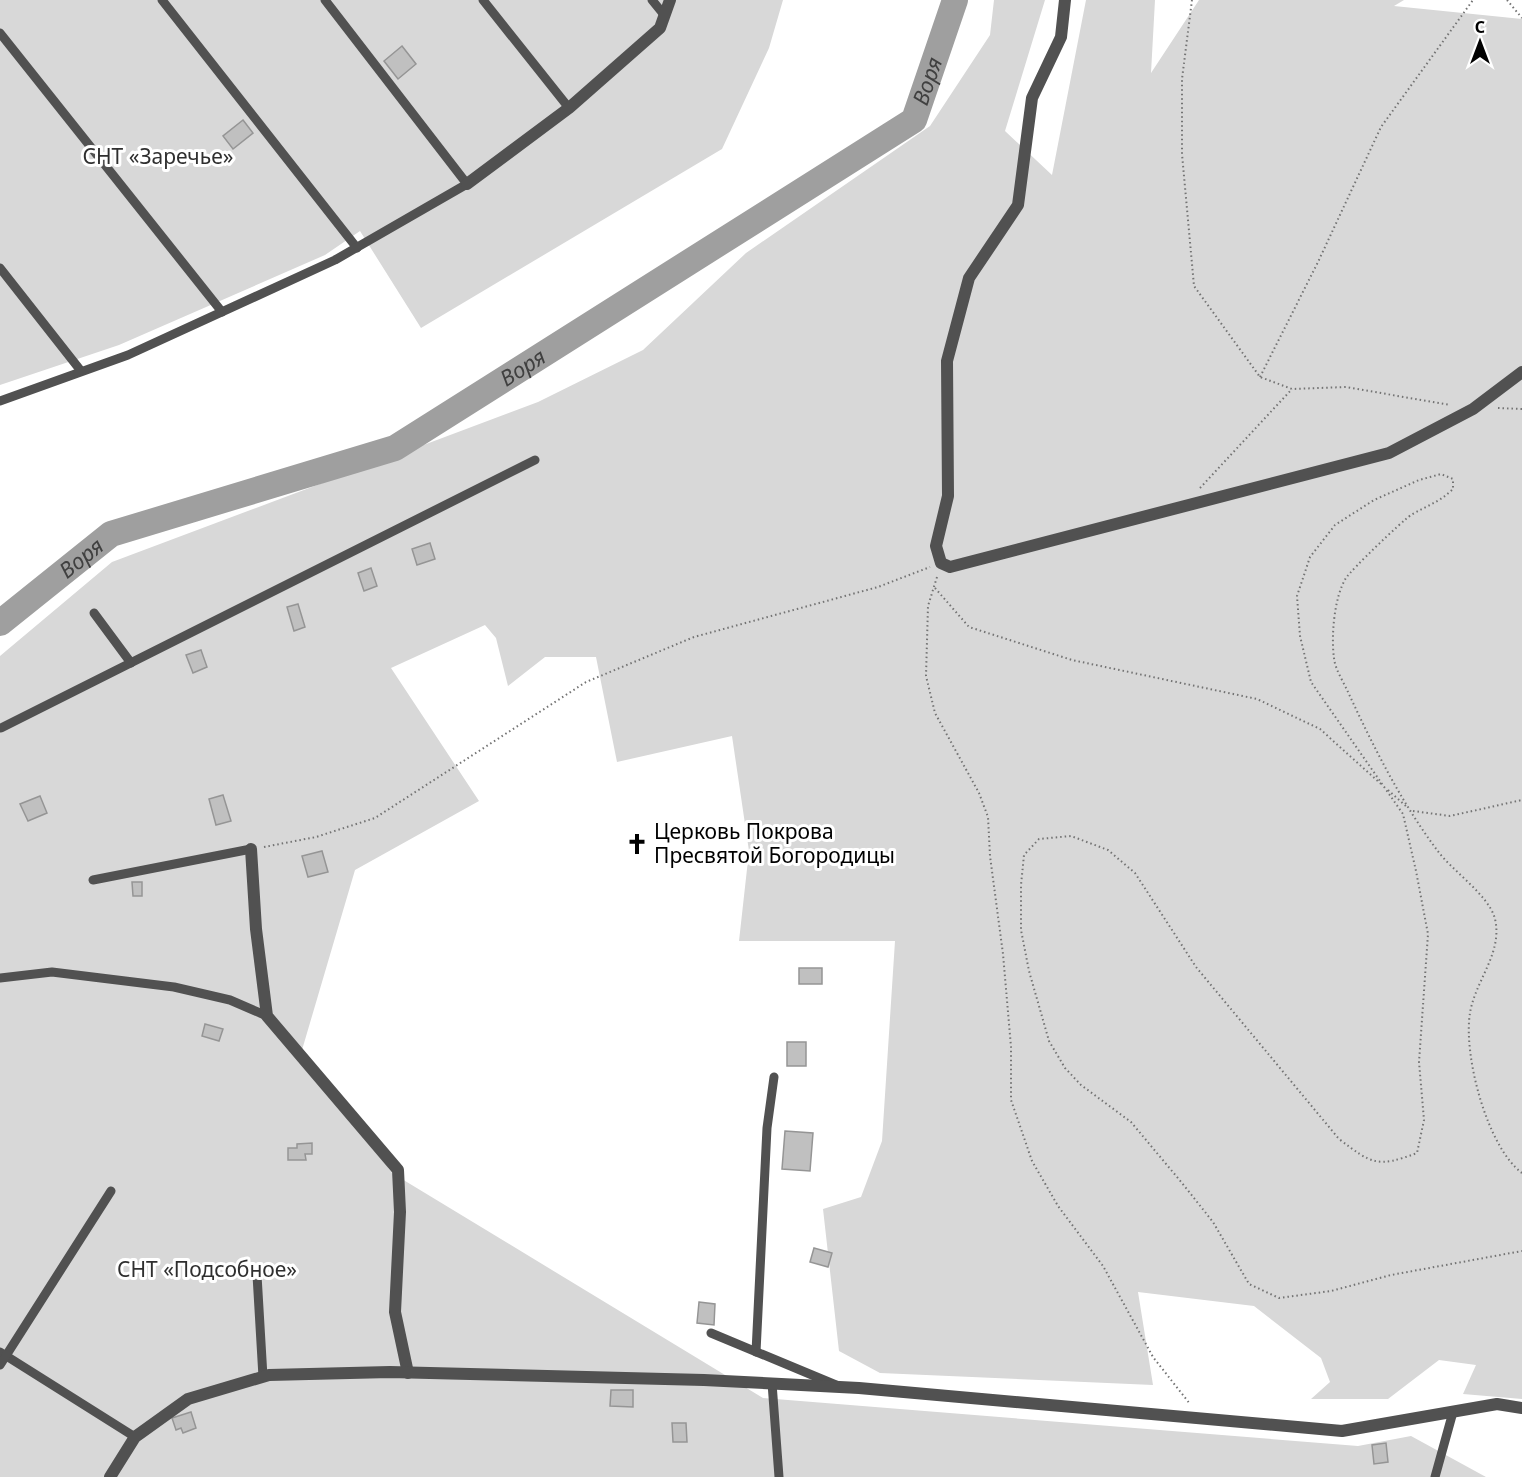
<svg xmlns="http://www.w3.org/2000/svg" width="1522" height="1477" viewBox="0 0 1522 1477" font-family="'Noto Sans',sans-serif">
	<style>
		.green { fill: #d8d8d8 }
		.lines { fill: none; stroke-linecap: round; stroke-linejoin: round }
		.river { stroke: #9f9f9f; stroke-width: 26 }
		.building { fill: #c0c0c0; stroke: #959595; stroke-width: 1.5 }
		.path { stroke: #737373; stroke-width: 2; stroke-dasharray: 1.5 3; stroke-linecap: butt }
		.lane { stroke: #515151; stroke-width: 9 }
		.street { stroke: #515151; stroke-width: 12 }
		.labels { text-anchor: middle; stroke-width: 6; stroke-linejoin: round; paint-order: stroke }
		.park-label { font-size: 21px; fill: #2f2f2f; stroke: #fff }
		.poi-label { font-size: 21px; fill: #000; stroke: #fff; text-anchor: start }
		.water-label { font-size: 22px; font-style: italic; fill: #404040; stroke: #fff }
	</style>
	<rect width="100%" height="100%" fill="#fff"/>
	<!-- green -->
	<g class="green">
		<polygon points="0,0 783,0 769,48 722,149 421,328 360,231 325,255 119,345 0,385"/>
		<polygon points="994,0 1045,0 1005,131 1052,175 1086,0 1155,0 1151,73 1199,0 1404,0 1394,6 1522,19 1522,1399 1463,1394 1476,1365 1439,1360 1388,1399 1311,1399 1330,1382 1321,1358 1254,1306 1138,1292 1153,1385 880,1373 839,1351 823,1209 861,1197 882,1141 895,941 739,941 749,851 732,736 617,762 596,657 545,657 508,686 496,638 485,625 391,668 479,801 355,870 302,1050 392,1173 763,1398 1358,1446 1411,1436 1486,1477 0,1477 0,656 112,562 538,402 643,350 746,253 930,126 990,35"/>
	</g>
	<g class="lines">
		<!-- river -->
		<path class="river" id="s1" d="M0,623L111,534L395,448L914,120L955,0"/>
	</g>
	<!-- building -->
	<g class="building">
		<polygon points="402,46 416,64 398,79 384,61"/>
		<polygon points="243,120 253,133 233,149 223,136"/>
		<polygon points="430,543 435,559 417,565 412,549"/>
		<polygon points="371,568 377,586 364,591 358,573"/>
		<polygon points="298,604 305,627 294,631 287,607"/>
		<polygon points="201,650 207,667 193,673 186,655"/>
		<polygon points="223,795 231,821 216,825 209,799"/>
		<polygon points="40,796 47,813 28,821 20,804"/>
		<polygon points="322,851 328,872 308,877 302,856"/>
		<polygon points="132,882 142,882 142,896 133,896"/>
		<rect x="799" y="968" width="23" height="16"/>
		<polygon points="205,1024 223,1029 219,1041 202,1036"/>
		<rect x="787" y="1042" width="19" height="24"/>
		<polygon points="785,1131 813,1133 810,1171 782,1169"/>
		<polygon points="312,1143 312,1154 305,1154 306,1160 288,1160 288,1148 297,1148 297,1144"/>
		<polygon points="814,1248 832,1253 828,1267 810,1262"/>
		<polygon points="699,1302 715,1304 714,1325 697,1323"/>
		<polygon points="611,1390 633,1390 633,1407 610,1406"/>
		<polygon points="191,1412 196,1428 183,1433 181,1428 176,1430 172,1418"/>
		<polygon points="672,1423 686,1423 687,1442 673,1442"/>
		<polygon points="1386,1443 1388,1462 1374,1464 1372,1445"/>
	</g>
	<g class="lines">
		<!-- path -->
		<g class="path">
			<polyline points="1192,0 1182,79 1182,154 1194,286 1260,377 1292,389 1346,387 1450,405"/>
			<polyline points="1507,0 1522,18"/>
			<polyline points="1260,377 1318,262 1381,127 1473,0"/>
			<polyline points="1498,408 1522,409"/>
			<polyline points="1200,488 1292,389"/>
			<polyline points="937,577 928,606 926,676 935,713 979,793 988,817 990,856 1003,954 1011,1047 1011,1100 1032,1161 1058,1206 1103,1266 1153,1357 1190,1404"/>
			<polyline points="935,588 969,627 1072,660 1257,699 1320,729 1381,784"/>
			<polyline points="1388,790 1408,808"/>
			<polyline points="1413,811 1450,816 1522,800"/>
			<polyline points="264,847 316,837 375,818 586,682 694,637 878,587 930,567"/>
			<path d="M1522,1173C1487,1147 1463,1055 1470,1013C1475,981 1503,953 1495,919C1489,895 1452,871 1437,850C1401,802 1373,746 1348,692C1343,681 1335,669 1334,658C1331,637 1334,597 1346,578C1351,570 1402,521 1411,515C1426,506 1440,502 1453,489V479L1441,474L1419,480L1374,500L1335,525L1310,557L1297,596L1300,636L1311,682L1403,814L1416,871L1428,934L1419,1062L1424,1120L1417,1153C1377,1168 1372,1164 1339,1139L1196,967L1135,873L1108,850L1071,836L1039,839L1024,855L1021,885V930L1029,971L1049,1041L1065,1068L1081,1085L1131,1122L1182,1183L1213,1222L1249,1284L1279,1298L1331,1291L1391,1275L1522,1251"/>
		</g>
		<!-- lane -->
		<g class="lane">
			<polyline points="162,0 357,248"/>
			<polyline points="483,0 569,108"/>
			<polyline points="652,0 665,16"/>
			<polyline points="0,33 222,312"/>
			<polyline points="0,268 81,371"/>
			<polyline points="0,401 128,355 335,260 467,184 325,0"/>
			<polyline points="94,613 131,663"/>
			<polyline points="1,728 535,460"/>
			<polyline points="93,880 251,849"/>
			<polyline points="0,978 52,972 174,987 230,1000 267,1016"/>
			<polyline points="257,1275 263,1377"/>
			<polyline points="711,1333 836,1385"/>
			<polyline points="0,1352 135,1437"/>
			<polyline points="756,1352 767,1128 774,1077"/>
			<polyline points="0,1365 111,1191"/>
			<polyline points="772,1383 779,1477"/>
			<polyline points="1435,1477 1453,1412"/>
		</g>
		<!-- street -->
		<g class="street">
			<polyline points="1065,0 1061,37 1032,98 1018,205 969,278 947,361 948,496 936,546 941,563 950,567 1389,453 1473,409 1522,372"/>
			<polyline points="467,184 569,108 660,28 670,0"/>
			<polyline points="251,849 256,929 267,1016 398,1170 400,1212 395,1312 408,1373"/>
			<polyline points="110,1477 135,1437 188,1399 269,1375 390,1372 704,1380 859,1388 1342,1431 1497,1404 1522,1408"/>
		</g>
	</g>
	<!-- icons -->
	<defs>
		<symbol id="church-bare" viewBox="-9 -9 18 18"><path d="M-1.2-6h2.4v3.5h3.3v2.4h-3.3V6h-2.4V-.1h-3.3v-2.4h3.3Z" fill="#000" stroke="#fff" stroke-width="2.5" paint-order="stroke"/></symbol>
	</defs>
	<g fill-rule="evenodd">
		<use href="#church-bare" x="622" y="829" width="30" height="30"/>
	</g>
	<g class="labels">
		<!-- park labels -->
		<g class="park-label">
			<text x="158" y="164">СНТ «Заречье»</text>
			<text x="207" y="1277">СНТ «Подсобное»</text>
		</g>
		<!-- poi labels -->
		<g class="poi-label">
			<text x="654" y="839">Церковь Покрова<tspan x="654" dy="24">Пресвятой Богородицы</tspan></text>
		</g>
		<!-- water labels -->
		<g class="water-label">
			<text dy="8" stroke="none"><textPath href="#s1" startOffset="1094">Воря</textPath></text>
			<text dy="8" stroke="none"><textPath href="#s1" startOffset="590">Воря</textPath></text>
			<text dy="8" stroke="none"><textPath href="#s1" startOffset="104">Воря</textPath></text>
		</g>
	</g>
	<!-- north arrow -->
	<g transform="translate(1480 42)" stroke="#ffffff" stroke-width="4.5" paint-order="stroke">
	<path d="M0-4.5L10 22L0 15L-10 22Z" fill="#000000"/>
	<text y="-9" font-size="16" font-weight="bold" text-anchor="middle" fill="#000000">С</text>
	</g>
</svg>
